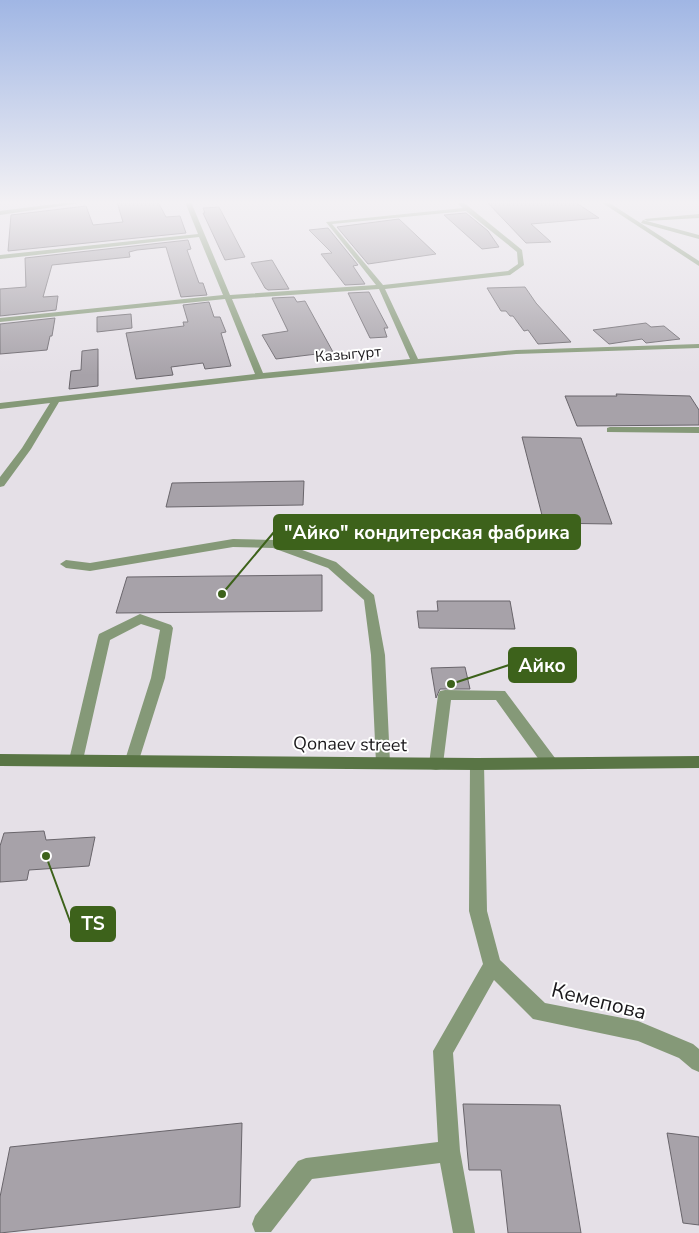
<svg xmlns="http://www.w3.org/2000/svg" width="699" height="1233" viewBox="0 0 699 1233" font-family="'Nunito Sans',sans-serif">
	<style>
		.building { fill: #a7a2a9; stroke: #69656b }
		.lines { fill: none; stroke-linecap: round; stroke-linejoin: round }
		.minor { fill: #859978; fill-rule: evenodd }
		.secondary { fill: #597545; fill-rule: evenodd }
		.labels { text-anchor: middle; stroke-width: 4; stroke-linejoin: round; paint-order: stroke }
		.far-street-label { font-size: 15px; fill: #1a181b; stroke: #fff }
		.street-label { font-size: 18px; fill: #1a181b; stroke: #fff }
		.near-street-label { font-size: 21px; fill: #1a181b; stroke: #fff }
		.leader { fill: none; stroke: #3d621b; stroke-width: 2 }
		.callout-dot { fill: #3d621b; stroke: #fff; stroke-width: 2 }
		.callout { fill: #3d621b; stroke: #3d621b; stroke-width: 2 }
		.callout-label { font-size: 19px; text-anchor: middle; font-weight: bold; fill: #fff }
	</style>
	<rect width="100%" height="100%" fill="#e5e0e7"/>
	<!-- building -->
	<g class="building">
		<polygon points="117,202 158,202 166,217 180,216 186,233 8,251 11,215 86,206 93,225 123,222"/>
		<polygon points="487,202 575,202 599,218 531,224 551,242 526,243"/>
		<polygon points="219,207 245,257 225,260 203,213 205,213 203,208"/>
		<polygon points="466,213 488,231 499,247 482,249 444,215"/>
		<polygon points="399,219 436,254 368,264 337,227"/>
		<polygon points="328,228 358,265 353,266 365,284 345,285 321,254 332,253 309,230"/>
		<polygon points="188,240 191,249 187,250 199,283 203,283 207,295 181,297 166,247 137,250 129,252 130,257 52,265 43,297 58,296 56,310 0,316 0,289 26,287 25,258"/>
		<polygon points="272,260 289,289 268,290 265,288 251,263"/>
		<polygon points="525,287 536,303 571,342 538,344 528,330 524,331 513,316 510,316 506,311 501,311 487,288"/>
		<polygon points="369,292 388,328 384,328 387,337 370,338 348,293"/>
		<polygon points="294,297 297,302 305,301 333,352 276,359 262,335 288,331 272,298"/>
		<polygon points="209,302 214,317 220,317 226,332 221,333 231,366 205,369 203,363 171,367 173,375 136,379 126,333 184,326 183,322 188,322 183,305"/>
		<polygon points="131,314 132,328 97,332 97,317"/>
		<polygon points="55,318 52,336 50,336 47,350 0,354 0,324"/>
		<polygon points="646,323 651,327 664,326 680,339 646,343 642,339 609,344 593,330"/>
		<polygon points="98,349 98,386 69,389 71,371 81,370 82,351"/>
		<polygon points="616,394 690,396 699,410 699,425 577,426 565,396 617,396"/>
		<polygon points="522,437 581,438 612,524 544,523"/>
		<polygon points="304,481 303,505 166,507 172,483"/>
		<polygon points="322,575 322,611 116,613 127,577"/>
		<polygon points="437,601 510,601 515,629 419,628 417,611 438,611"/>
		<polygon points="465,667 470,689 440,689 436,698 431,668"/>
		<polygon points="44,831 46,840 95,837 89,866 29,870 27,880 0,882 0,846 4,833"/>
		<polygon points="463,1104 560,1105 581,1233 508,1233 501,1170 469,1170"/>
		<polygon points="242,1123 240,1207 0,1233 0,1197 10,1147"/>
		<polygon points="667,1133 699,1137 699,1225 683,1223"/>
	</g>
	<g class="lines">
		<!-- minor -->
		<g class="minor">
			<polygon points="70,202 87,202 0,215 0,211"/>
			<path d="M185,202H191L230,295L376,285L326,222L463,208L456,202H463L522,250L524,265L510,275L385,289L418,359L516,350L699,344V348L516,354L260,379L59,402L31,449L4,486L0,487V477L22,448L50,403L0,409V403L255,374L225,299L0,322V318L223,295L199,237L0,259V255L198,234ZM466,211L517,252L518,264L508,271L383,285L332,224ZM379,289L410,359L263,373L232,299Z"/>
			<polygon points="601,202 608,202 699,261 699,266"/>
			<polygon points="699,214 699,218 647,221 644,219"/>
			<polygon points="643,220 699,235 699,239 641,223"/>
			<polygon points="610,427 699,427 699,433 607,432 607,428"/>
			<polygon points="233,539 274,540 336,562 374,595 385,655 390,763 388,768 383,769 378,768 376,763 371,655 364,600 328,568 273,548 233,547 90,571 66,568 60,564 66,560 90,563"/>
			<polygon points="140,614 171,625 173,628 165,678 139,760 137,765 132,766 127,765 125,760 151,678 160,630 141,624 110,640 83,760 81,765 76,766 71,765 69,760 98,637 99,634"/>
			<polygon points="445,690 505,691 555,758 557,763 555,768 550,769 545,768 496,700 451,700 443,764 441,769 436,770 431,769 429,764 438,695 440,691"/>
			<polygon points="477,758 482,759 484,764 487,911 500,960 545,1003 638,1021 693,1044 699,1049 699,1072 692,1069 679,1058 638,1041 533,1019 494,980 453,1053 460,1151 475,1233 453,1233 440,1163 312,1179 271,1232 255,1232 252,1224 255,1216 298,1161 306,1158 438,1142 433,1051 483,964 469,911 470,764 472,759"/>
		</g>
		<!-- secondary -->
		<polygon class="secondary" points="0,754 477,758 699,756 699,768 477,770 0,766"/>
	</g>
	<!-- sky -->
	<linearGradient id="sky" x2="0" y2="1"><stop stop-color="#a0b6e4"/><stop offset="0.54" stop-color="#f3f1f4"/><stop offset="1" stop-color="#f3f1f4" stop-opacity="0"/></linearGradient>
	<rect width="699" height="375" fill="url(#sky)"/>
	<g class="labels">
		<!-- far-street labels -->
		<g class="far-street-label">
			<text transform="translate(348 354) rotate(-5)" y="5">Казыгурт</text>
		</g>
		<!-- street labels -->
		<g class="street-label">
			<text transform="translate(350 744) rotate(1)" y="6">Qonaev street</text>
		</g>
		<!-- near-street labels -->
		<g class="near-street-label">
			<text transform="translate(599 1001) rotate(14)" y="7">Кемепова</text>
		</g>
	</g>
	<!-- callouts -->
	<path class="leader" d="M222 594L274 532M451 684L509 665M46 856L71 924"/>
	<g class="callout-dot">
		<circle cx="222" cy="594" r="5"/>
		<circle cx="451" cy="684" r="5"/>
		<circle cx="46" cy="856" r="5"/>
	</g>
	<g class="callout">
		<rect x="274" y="515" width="306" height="34" rx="5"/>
		<rect x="509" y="648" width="67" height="34" rx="5"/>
		<rect x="71" y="907" width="44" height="34" rx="5"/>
	</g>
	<g class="callout-label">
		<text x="427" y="539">"Айко" кондитерская фабрика</text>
		<text x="542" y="672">Айко</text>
		<text x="93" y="930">TS</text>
	</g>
</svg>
